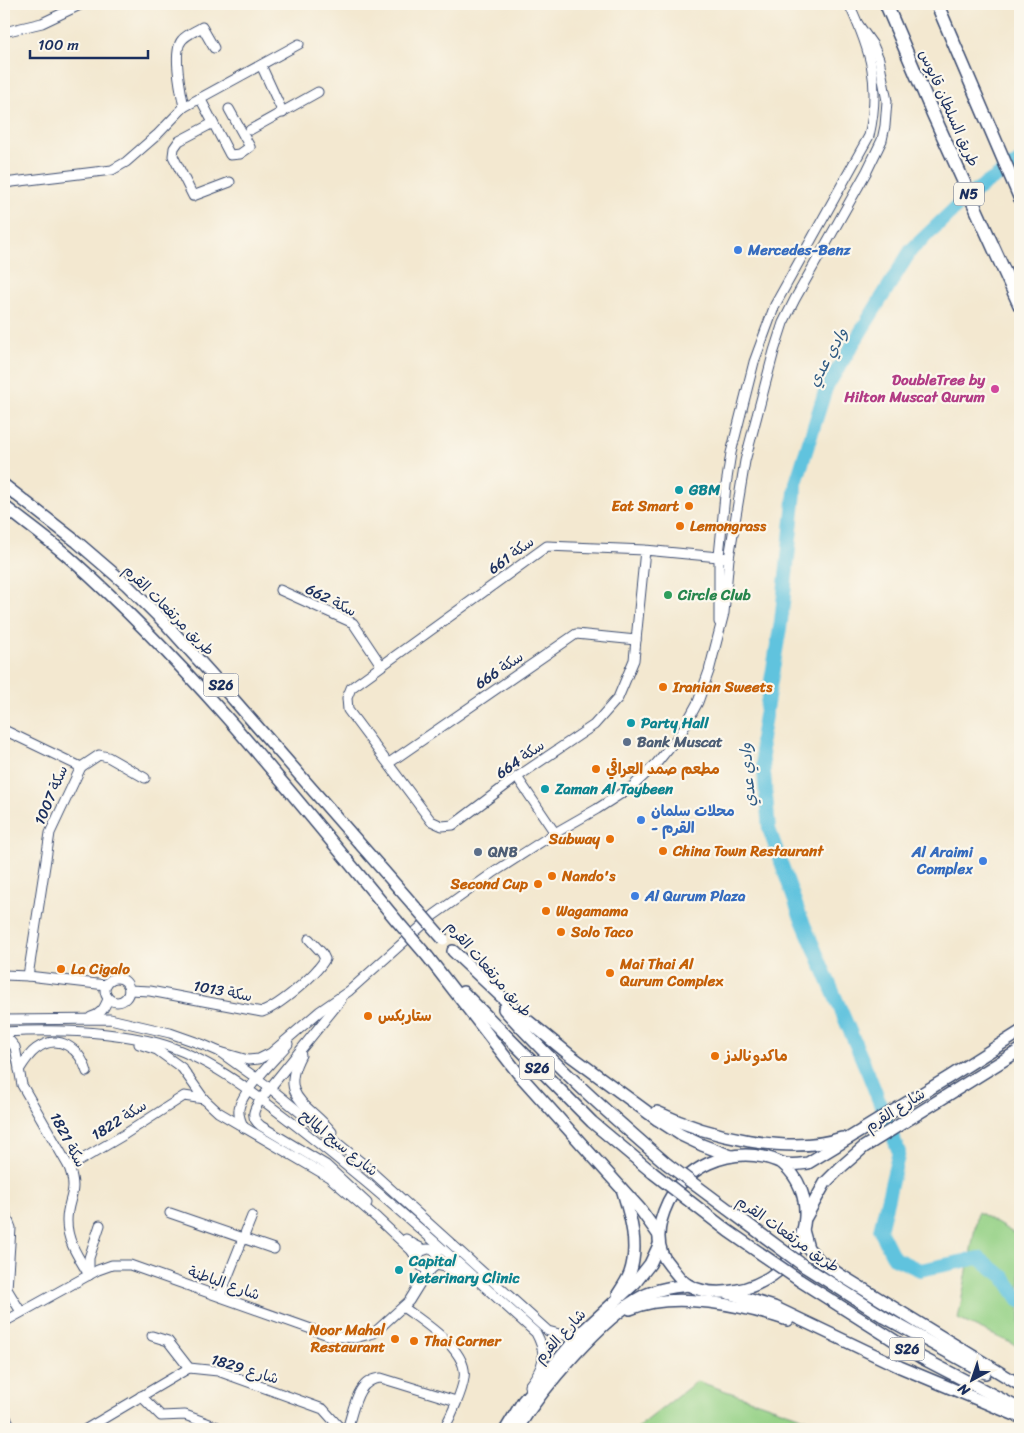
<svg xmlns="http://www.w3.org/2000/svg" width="1024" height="1433" viewBox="0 0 1024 1433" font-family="Sriracha,'Playpen Sans Arabic',sans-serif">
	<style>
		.green { fill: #95d186; stroke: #588072 }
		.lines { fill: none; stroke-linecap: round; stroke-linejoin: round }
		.river { stroke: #60c3de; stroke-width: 14 }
		.minor-casing { stroke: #3b4b6f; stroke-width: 11 }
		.major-casing { stroke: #3b4b6f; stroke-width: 14 }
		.highway-casing { stroke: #3b4b6f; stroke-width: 15 }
		.minor { stroke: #fff; stroke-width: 9 }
		.major { stroke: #fff; stroke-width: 11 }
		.highway { stroke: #fff; stroke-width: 12 }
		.major-bridge-casing { stroke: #3b4b6f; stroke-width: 14; stroke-linecap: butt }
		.major-bridge { stroke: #fff; stroke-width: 11 }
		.shop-dot { fill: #3f7fe0; stroke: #fbf7ec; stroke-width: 2 }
		.hotel-dot { fill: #d1479c; stroke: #fbf7ec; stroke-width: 2 }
		.culture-dot { fill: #0f9aa8; stroke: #fbf7ec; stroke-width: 2 }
		.food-dot { fill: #e8710a; stroke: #fbf7ec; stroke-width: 2 }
		.leisure-dot { fill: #2e9e5b; stroke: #fbf7ec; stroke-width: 2 }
		.service-dot { fill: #5c6f8a; stroke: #fbf7ec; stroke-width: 2 }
		.labels { text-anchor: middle; stroke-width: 4.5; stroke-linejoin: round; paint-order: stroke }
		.shield { fill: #fbf7ec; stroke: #5e6b89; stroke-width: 1 }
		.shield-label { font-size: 14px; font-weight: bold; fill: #1b2f5e }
		.street-label { font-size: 15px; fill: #1b2f5e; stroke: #fbf7ec }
		.shop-label { font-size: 15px; font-weight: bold; fill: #366cbe; stroke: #fbf7ec; text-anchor: start }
		.hotel-label { font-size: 15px; font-weight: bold; fill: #b23c85; stroke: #fbf7ec; text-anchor: end }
		.culture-label { font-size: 15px; font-weight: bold; fill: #0d838f; stroke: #fbf7ec; text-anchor: start }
		.food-label { font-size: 15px; font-weight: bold; fill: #c56008; stroke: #fbf7ec; text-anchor: start }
		.leisure-label { font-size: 15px; font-weight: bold; fill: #27864d; stroke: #fbf7ec; text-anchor: start }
		.service-label { font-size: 15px; font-weight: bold; fill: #4e5e75; stroke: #fbf7ec; text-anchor: start }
		.water-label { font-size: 16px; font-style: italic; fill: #305b84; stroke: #fbf7ec }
	</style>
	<rect width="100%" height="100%" fill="#fbf7ec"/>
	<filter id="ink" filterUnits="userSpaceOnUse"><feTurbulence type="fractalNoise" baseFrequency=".02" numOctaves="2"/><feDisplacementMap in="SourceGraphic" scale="10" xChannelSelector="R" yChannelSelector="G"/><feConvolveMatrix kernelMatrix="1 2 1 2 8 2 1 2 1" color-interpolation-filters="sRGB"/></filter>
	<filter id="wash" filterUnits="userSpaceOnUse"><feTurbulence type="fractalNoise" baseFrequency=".0096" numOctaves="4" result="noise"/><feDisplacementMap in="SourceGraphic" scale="20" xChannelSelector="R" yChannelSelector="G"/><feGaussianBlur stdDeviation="1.12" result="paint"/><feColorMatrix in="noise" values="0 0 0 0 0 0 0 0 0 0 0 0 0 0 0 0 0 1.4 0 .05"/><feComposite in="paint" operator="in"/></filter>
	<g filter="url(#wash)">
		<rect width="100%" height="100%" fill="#f3e8d0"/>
		<!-- green -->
		<g class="green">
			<polygon points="978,1212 1020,1237 1020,1347 958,1319"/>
			<polygon points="697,1381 836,1429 636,1429"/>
		</g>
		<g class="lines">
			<!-- river -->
			<polyline class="river" points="1020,161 969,195 911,250 826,388 796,483 781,622 761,739 769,829 799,913 868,1073 899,1152 880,1230 894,1258 920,1270 979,1258 1004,1277 1020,1301"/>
		</g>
	</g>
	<g filter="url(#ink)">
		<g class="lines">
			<defs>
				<g id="minor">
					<polyline points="4,32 42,23 82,4"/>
					<polyline points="261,65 283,113"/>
					<polyline points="200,98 230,155 240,154 250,147 229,109"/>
					<path d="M184,107C181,92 172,51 182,40C187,34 196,31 202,27L214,48"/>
					<polyline points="213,123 179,141 174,148 173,156 193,196 230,182"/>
					<polyline points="250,130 318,92"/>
					<polyline points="4,183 112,170 126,162 157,135 184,107 299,44"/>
					<polyline points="645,550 634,660 618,698 594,725 517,777 453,825 442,826 431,821 348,710 347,698 351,688 547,546 645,550 729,558"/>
					<polyline points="280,590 353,623 381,665"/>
					<path d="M719,622V556L726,485L731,453L754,362L775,305L869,136C881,84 871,51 849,4"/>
					<polyline points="4,730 81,767 50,833 28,976"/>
					<polyline points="389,763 576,634 636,640"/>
					<polyline points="81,767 99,755 108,757 145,778"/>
					<polyline points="517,777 555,833"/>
					<polyline points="4,975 28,976 106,985"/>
					<circle cx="117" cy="990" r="12"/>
					<path d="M129,990L150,991L262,1012C279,1006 316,975 325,959L322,953L309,939"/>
					<path d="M341,1000L261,1099C254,1109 249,1117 261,1126L326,1165L367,1203"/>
					<path d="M91,1017C101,1014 104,1009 108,999"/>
					<polyline points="4,1020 110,1019 170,1033 204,1045 220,1052 270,1088 362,1163 548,1331 563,1335 582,1332"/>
					<path d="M4,1032C54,1029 108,1030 158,1043C206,1056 251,1091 290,1121C376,1187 455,1260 536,1333C548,1355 544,1367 529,1386"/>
					<path d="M4,1034L15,1047L22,1085L69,1167C79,1194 67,1198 67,1221C67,1242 79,1258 89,1275"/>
					<polyline points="139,1044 157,1050 182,1068 204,1099 218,1112 329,1177 377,1218 411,1250 418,1260"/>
					<polyline points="220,1052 248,1060 259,1059 271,1053 320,1011 349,991 434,915 493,873 555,833 597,809 633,786 656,764 681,733 698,702 709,671 724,613 729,558 745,461 774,351 783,323 795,299 867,171 882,140 885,126 887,101 879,59 873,45 858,24"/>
					<path d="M301,1055C278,1098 308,1103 332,1132"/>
					<path d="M19,1070C24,1062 29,1054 36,1049C59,1032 80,1049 87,1072"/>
					<path d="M244,1128C241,1122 238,1116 239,1109C241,1092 276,1058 288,1044"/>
					<polyline points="69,1167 122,1136 184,1096 204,1099"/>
					<polyline points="4,1210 11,1228 7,1289 21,1312"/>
					<polyline points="170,1213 274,1249"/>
					<polyline points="406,1239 413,1244 425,1250"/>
					<circle cx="428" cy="1259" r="10"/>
					<polyline points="436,1265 446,1267 468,1276"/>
					<polyline points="89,1275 89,1258 100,1225"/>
					<polyline points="220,1296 252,1216"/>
					<path d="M403,1307C423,1322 469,1350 464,1378C462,1392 451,1416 444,1429"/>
					<polyline points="4,1322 98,1270 112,1265 130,1265 331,1336 355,1338 374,1333 409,1301 422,1280 433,1267"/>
					<polyline points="152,1336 168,1341 189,1368"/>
					<polyline points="141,1396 161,1416 185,1415 223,1429"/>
					<polyline points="4,1414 12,1429"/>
					<polyline points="86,1429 189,1368 218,1371 323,1409 341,1429"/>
					<path d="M347,1429C354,1410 356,1379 381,1378L456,1401"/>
				</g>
				<g id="major">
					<polyline points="4,485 77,542 127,585 167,625 213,676 416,908"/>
					<path d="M4,506C27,524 51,541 72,560C193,668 294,796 397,921"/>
					<polyline points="453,951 522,1016 571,1056 658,1120 681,1135 702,1145 731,1156"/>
					<polyline points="428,957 517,1072 640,1209 658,1234"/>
					<polyline points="463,992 592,1122 653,1173"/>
					<path d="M504,1009C554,1065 610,1115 667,1164"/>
					<path d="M657,1112C707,1136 789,1156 842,1138"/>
					<path d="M783,1164C816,1192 810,1244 778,1271C755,1290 716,1300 688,1285C681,1281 675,1272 670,1266C653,1247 658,1223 668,1202C686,1167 726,1149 764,1157C771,1158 776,1161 782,1163C790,1166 800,1164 808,1163L949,1077L1020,1032"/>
					<polyline points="806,1217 825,1183 840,1168 864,1147 1020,1050"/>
					<polyline points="803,1230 808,1248 820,1261 842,1276 1020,1385"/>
					<polyline points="804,1266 886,1318 985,1373"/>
					<polyline points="799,1280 922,1358 1020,1409"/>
					<polyline points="728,1293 774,1307 900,1367 1020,1417"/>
					<path d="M618,1294C622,1288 627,1281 630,1273C639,1246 631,1218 623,1192"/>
					<path d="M630,1309C674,1290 744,1306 788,1320"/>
					<polyline points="506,1429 523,1401 582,1332 635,1283 650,1264 659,1245"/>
					<path d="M517,1429C542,1389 602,1317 643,1296C657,1289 672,1287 688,1285"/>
				</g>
				<g id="highway">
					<polyline points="886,4 933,114 1020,306"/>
					<polyline points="937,4 1020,198"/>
				</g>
			</defs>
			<!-- minor casing -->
			<use href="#minor" class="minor-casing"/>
			<!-- major casing -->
			<use href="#major" class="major-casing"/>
			<!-- highway casing -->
			<use href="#highway" class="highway-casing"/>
			<!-- minor -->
			<use href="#minor" class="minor"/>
			<!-- major -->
			<use href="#major" class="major"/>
			<!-- highway -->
			<use href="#highway" class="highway"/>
			<defs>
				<g id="major-bridge">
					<polyline points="416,908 443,939"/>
					<polyline points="397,921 428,957"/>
					<polyline points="667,1164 804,1266"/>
					<polyline points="653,1173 728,1231 799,1280"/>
				</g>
			</defs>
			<!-- major-bridge casing -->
			<use href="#major-bridge" class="major-bridge-casing"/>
			<!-- major-bridge -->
			<use href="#major-bridge" class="major-bridge"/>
		</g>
	</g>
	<!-- markers -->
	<g class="shop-dot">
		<circle cx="738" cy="250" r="5"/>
		<circle cx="641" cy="820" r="5"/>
		<circle cx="983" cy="861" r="5"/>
		<circle cx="635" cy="896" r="5"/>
	</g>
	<circle class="hotel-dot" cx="995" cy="389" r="5"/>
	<g class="culture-dot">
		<circle cx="679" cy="490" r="5"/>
		<circle cx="631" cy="723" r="5"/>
		<circle cx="545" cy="789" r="5"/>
		<circle cx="399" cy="1270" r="5"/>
	</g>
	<g class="food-dot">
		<circle cx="689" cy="506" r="5"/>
		<circle cx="680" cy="526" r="5"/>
		<circle cx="663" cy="687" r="5"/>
		<circle cx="596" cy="769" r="5"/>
		<circle cx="610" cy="839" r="5"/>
		<circle cx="663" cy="851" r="5"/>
		<circle cx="552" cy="876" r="5"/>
		<circle cx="538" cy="884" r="5"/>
		<circle cx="546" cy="911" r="5"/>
		<circle cx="561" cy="932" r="5"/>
		<circle cx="61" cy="969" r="5"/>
		<circle cx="610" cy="973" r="5"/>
		<circle cx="368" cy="1016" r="5"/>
		<circle cx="715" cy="1056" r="5"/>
		<circle cx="395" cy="1339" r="5"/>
		<circle cx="414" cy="1341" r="5"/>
	</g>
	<circle class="leisure-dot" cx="668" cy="595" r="5"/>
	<g class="service-dot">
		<circle cx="627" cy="742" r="5"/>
		<circle cx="478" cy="852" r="5"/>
	</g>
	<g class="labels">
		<!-- shield labels -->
		<g class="shield">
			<rect x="954" y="182.5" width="30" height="23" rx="4"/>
			<rect x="203.5" y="673.5" width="35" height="23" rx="4"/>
			<rect x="519.5" y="1056.5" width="35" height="23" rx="4"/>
			<rect x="889.5" y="1337.5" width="35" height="23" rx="4"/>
		</g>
		<g class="shield-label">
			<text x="969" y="199">N5</text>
			<text x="221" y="690">S26</text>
			<text x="537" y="1073">S26</text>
			<text x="907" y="1354">S26</text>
		</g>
		<!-- street labels -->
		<g class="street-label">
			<text transform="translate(949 108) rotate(66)" y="5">طريق السلطان قابوس</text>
			<text transform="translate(511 555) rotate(-36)" y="5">سكة 661</text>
			<text transform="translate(331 600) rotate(27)" y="5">سكة 662</text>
			<text transform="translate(169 610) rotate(45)" y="5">طريق مرتفعات القرم</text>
			<text transform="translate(499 670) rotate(-34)" y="5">سكة 666</text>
			<text transform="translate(520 759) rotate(-35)" y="5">سكة 664</text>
			<text transform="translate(51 795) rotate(-67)" y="5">سكة 1007</text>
			<text transform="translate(489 969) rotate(49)" y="5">طريق مرتفعات القرم</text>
			<text transform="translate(223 991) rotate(11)" y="5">سكة 1013</text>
			<text transform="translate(895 1110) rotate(-32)" y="5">شارع القرم</text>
			<text transform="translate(119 1120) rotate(-32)" y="5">سكة 1822</text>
			<text transform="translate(68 1140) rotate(62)" y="5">سكة 1821</text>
			<text transform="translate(339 1143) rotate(39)" y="5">شارع سيح المالح</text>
			<text transform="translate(788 1234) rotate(35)" y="5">طريق مرتفعات القرم</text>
			<text transform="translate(224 1283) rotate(19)" y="5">شارع الباطنة</text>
			<text transform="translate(560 1336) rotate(-47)" y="5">شارع القرم</text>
			<text transform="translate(245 1369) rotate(17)" y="5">1829 شارع</text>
		</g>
		<!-- shop labels -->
		<g class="shop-label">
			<text x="748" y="255">Mercedes-Benz</text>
			<text x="651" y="816">محلات سلمان<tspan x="651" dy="17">- القرم</tspan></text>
			<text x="973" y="857" text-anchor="end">Al Araimi<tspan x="973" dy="17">Complex</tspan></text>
			<text x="645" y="901">Al Qurum Plaza</text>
		</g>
		<!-- hotel labels -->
		<g class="hotel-label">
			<text x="985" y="385">DoubleTree by<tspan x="985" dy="17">Hilton Muscat Qurum</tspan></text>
		</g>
		<!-- culture labels -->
		<g class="culture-label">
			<text x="689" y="495">GBM</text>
			<text x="641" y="728">Party Hall</text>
			<text x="555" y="794">Zaman Al Taybeen</text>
			<text x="409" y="1266">Capital<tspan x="409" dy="17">Veterinary Clinic</tspan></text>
		</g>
		<!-- food labels -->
		<g class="food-label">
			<text x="679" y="511" text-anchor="end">Eat Smart</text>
			<text x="690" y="531">Lemongrass</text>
			<text x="673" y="692">Iranian Sweets</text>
			<text x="606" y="774">مطعم صمد العراقي</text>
			<text x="600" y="844" text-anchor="end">Subway</text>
			<text x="673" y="856">China Town Restaurant</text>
			<text x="562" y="881">Nando's</text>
			<text x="528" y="889" text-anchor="end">Second Cup</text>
			<text x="556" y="916">Wagamama</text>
			<text x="571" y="937">Solo Taco</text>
			<text x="620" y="969">Mai Thai Al<tspan x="620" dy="17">Qurum Complex</tspan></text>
			<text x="71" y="974">La Cigalo</text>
			<text x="378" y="1021">ستاربكس</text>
			<text x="725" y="1061">ماكدونالدز</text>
			<text x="385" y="1335" text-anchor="end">Noor Mahal<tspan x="385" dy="17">Restaurant</tspan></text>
			<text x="424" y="1346">Thai Corner</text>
		</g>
		<!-- leisure labels -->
		<g class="leisure-label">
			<text x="678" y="600">Circle Club</text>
		</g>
		<!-- service labels -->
		<g class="service-label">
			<text x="637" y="747">Bank Muscat</text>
			<text x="488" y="857">QNB</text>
		</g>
		<!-- water labels -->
		<g class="water-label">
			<text transform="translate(827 357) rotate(-61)" y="6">وادي عدي</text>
			<text transform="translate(747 775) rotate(-94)" y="6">وادي عدي</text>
		</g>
	</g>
	<!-- margin -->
	<rect width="1024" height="1433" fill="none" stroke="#fbf7ec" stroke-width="20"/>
	<!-- north arrow -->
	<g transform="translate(972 1380) rotate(220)" stroke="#fbf7ec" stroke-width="4" paint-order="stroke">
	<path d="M0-4L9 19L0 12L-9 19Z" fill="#1b2f5e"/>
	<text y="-8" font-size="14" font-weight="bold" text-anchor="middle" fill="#1b2f5e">N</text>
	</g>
	<!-- scale -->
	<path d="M30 50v8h118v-8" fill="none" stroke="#1b2f5e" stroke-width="2.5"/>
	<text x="38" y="50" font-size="15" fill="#1b2f5e" stroke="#fbf7ec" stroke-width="4" paint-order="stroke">100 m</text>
</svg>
